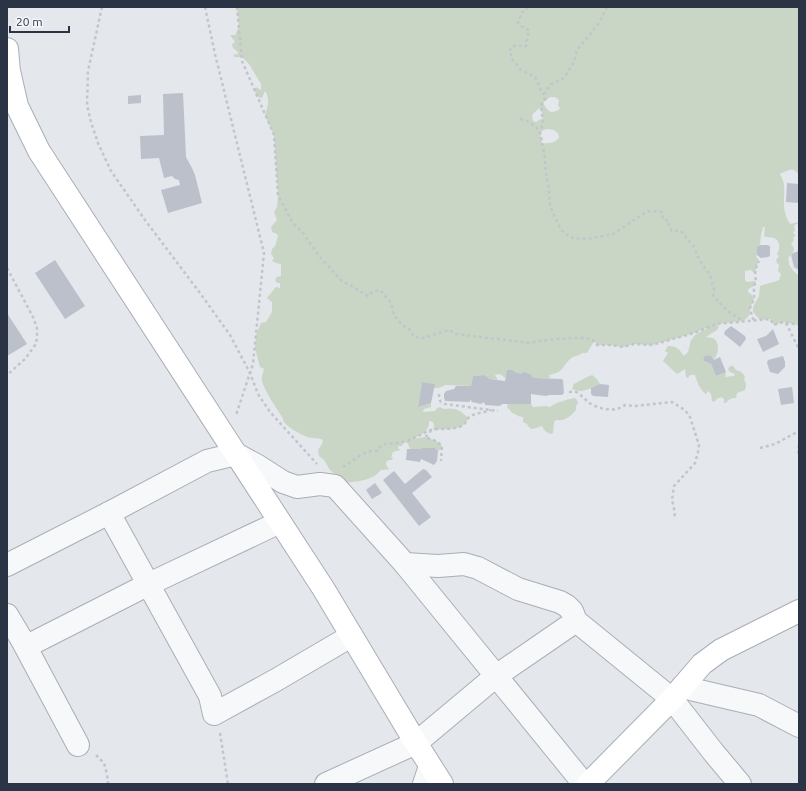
<svg xmlns="http://www.w3.org/2000/svg" width="806" height="791" viewBox="0 0 806 791" font-family="Ubuntu,sans-serif">
	<style>
		.green { fill: #c9d6c5; fill-rule: evenodd }
		.building { fill: #bbc0ca }
		.lines { fill: none; stroke-linecap: round; stroke-linejoin: round }
		.street-casing { stroke: #a9aeb7; stroke-width: 24 }
		.secondary-casing { stroke: #a9aeb7; stroke-width: 24 }
		.path { stroke: #c2c5cb; stroke-width: 2.5; stroke-dasharray: 3 3; stroke-linecap: butt }
		.street { stroke: #f7f8fa; stroke-width: 22 }
		.secondary { stroke: #fff; stroke-width: 22 }
	</style>
	<rect width="100%" height="100%" fill="#e4e7ec"/>
	<!-- green -->
	<g class="green">
		<path d="M237,7H799V175C793,166 789,170 780,174C782,178 784,182 784,186C785,202 781,209 790,224L799,222V224H796L794,226L795,231L793,232L794,234L796,235L793,238L794,240L791,244C797,249 792,254 788,258C789,260 789,263 789,264C791,269 795,273 799,276V325L783,322L774,325L770,319L760,320L753,312V307L759,296L760,286C767,283 773,283 779,280L781,274L778,271L779,265L777,263L776,260L779,256L777,254C780,249 781,241 774,238C770,237 768,238 764,236L765,227H763L761,235L760,245L757,247V255L756,256L759,261L756,268L755,274L751,270L745,271V280L747,282L756,281L754,286L750,288L748,290V292L751,294L754,299L750,308V313L748,317L743,321L717,324L719,327L717,330L706,337C707,337 712,338 713,338C718,340 719,350 717,354C717,355 714,359 714,360L711,356L706,355L703,358L704,361L711,364L716,376L726,372L725,377L734,376L735,374L730,372L728,369L730,366H733L736,370C741,371 743,373 745,377L744,380C747,383 746,386 745,390L737,393L736,398C731,398 729,399 726,403H724V399L721,397L717,399L714,402L712,401L711,394L708,391L706,394C700,390 697,382 695,375H690L688,378L686,377L685,369L677,374L663,361L668,353L665,351L668,346C677,346 679,349 684,356L688,352L691,340L695,335L711,326L694,333L652,345L634,344L623,347L610,345H597L594,341L587,353H582C579,356 573,356 570,359C561,368 564,372 549,375L550,378H535L531,376V374L526,373L521,374L508,370L505,378C502,375 500,373 495,375L498,380L489,379L488,377L484,375L473,376L471,386L446,385L438,388H434V384L422,382L418,407L431,403V407L424,409L423,412L435,411L437,408L440,407L444,409C454,407 461,410 468,418C464,432 444,428 433,430L434,426L433,422L429,421C430,432 420,435 413,439L425,437L436,441L442,446V449L438,451L435,448H422L420,449H410L408,444L404,441L402,446H399L398,448L400,450L393,452L391,457L393,458L392,460H389L386,462L387,467L390,469L381,470C372,481 358,481 345,483L330,470L324,460L319,456L318,450L322,444L323,440C317,437 311,439 305,436C298,433 289,428 284,422C283,420 283,418 282,417C276,407 265,392 262,381C261,377 263,374 264,369L260,367L255,348L256,335L261,323L266,322L272,312V302L267,298L276,287L280,288V283H277L275,280L277,277L281,276V264L276,263L272,261L274,258L271,254L272,249L275,246L278,236L277,234L272,232L271,227L277,220L274,212L277,207L278,195L274,135L265,115C268,106 270,99 265,91L262,98L258,97L254,90L256,87L261,90V84L249,64L242,57H234V54L237,55L238,52L233,48L232,44L235,42L230,35H235L239,27ZM550,97H555L559,100L558,105L560,109C550,115 548,111 543,103ZM541,108L543,118L536,122L533,121L532,115L538,109ZM546,129C553,129 559,131 559,138C554,143 549,144 542,143L540,132Z"/>
		<path d="M592,375L596,378L600,384C591,388 582,394 572,389C573,388 573,387 573,385C575,383 589,376 592,375Z"/>
		<path d="M575,398L577,400L578,403L576,406V410C570,417 565,421 556,420L554,422L553,433L551,434C547,433 544,431 542,426C536,427 531,433 527,424L523,422V417C518,417 516,414 512,413L510,410L507,407L508,404H531L533,407L546,406L550,407C557,402 565,400 575,398Z"/>
	</g>
	<!-- building -->
	<g class="building">
		<polygon points="183,93 186,157 192,168 195,175 202,203 168,213 161,190 180,185 179,180 175,179 172,176 164,178 159,158 141,159 140,136 164,135 163,94"/>
		<polygon points="141,95 141,103 128,104 128,96"/>
		<polygon points="787,183 799,184 799,203 786,202"/>
		<polygon points="760,245 767,245 770,246 770,256 768,257 761,258 757,255 757,247"/>
		<polygon points="799,251 799,269 797,269 794,267 791,255 793,253"/>
		<polygon points="55,260 85,306 65,319 35,273"/>
		<polygon points="7,313 27,344 7,356"/>
		<polygon points="731,326 745,336 746,339 740,347 724,334 725,331"/>
		<polygon points="773,329 779,344 763,352 757,339 766,336"/>
		<polygon points="706,355 711,356 714,360 720,357 726,372 716,376 711,364 704,361 703,358"/>
		<polygon points="783,356 785,362 785,367 778,374 770,372 767,363 768,360"/>
		<polygon points="507,370 512,370 515,372 521,374 523,372 531,374 531,376 535,378 561,379 563,380 564,393 562,395 549,395 546,396 531,394 531,404 502,404 500,406 485,405 484,402 481,404 472,402 470,399 470,402 445,401 444,397 444,394 446,391 454,389 456,386 471,386 473,376 484,375 488,377 489,379 505,381"/>
		<polygon points="422,382 435,384 431,403 418,407"/>
		<polygon points="600,384 609,385 608,397 593,396 591,394 591,388"/>
		<polygon points="792,387 794,403 781,405 778,389"/>
		<polygon points="422,448 435,448 438,451 437,461 434,465 421,459 420,462 406,460 407,449 420,449"/>
		<polygon points="423,469 426,470 432,477 412,493 431,517 419,526 383,480 394,471 405,484"/>
		<polygon points="375,483 382,493 372,499 366,490"/>
	</g>
	<g class="lines">
		<defs>
			<g id="street">
				<polyline points="109,513 210,696 214,714 276,680 351,636"/>
				<polyline points="405,564 438,566 464,564 478,568 518,589 560,602 567,606 572,611 576,621 672,699 714,753 740,784"/>
				<polyline points="7,565 109,513 207,461 236,454 258,466 283,482 297,487 320,484 335,486 405,564 584,784"/>
				<polyline points="7,615 22,640 25,643 31,644 149,584 280,522"/>
				<polyline points="22,640 78,745"/>
				<polyline points="682,687 759,705 799,726"/>
				<polyline points="326,784 416,743 496,676 576,621"/>
				<polyline points="424,784 430,766"/>
			</g>
			<g id="secondary">
				<polyline points="7,49 9,71 17,106 39,151 323,588 416,743 442,784"/>
				<polyline points="588,784 672,699 702,664 721,650 799,611"/>
			</g>
		</defs>
		<!-- street casing -->
		<use href="#street" class="street-casing"/>
		<!-- secondary casing -->
		<use href="#secondary" class="secondary-casing"/>
		<!-- path -->
		<g class="path">
			<polyline points="102,7 88,71 87,105 91,122 98,143 111,171 145,220 200,293 230,335 250,373 258,394 270,412 317,464"/>
			<polyline points="205,7 215,54 264,253 253,364 236,415"/>
			<path d="M237,7L242,61L274,135L278,195L291,220L295,225L303,233L319,256L341,280L368,296L372,292L380,290L391,303L394,315L402,325L410,330L414,337L423,338L449,330L456,334L530,343C539,340 583,336 590,339C594,340 595,343 597,345H610L623,347L634,344L652,345L694,333L716,324L770,319L774,325L783,322L799,325"/>
			<path d="M527,7L526,11L522,12L518,23L521,26L529,30C528,36 526,40 526,46L524,47L521,46H513L510,49L512,51L511,54L512,59L521,70L535,77L537,80L540,89L544,94"/>
			<path d="M607,7L599,23L577,50L574,62L564,78L551,84L544,94L545,100L541,105L543,124L540,132L545,158L546,174L549,189L550,206L558,224L564,233L573,238L588,239L613,234L646,212L651,211L662,212L663,219L669,221V227L672,231H681L694,247L700,261L710,275L714,289L713,295C723,308 729,312 742,320"/>
			<path d="M520,119C530,121 533,124 540,132"/>
			<polyline points="7,268 33,317 37,328 37,337 36,344 25,359 7,375"/>
			<polyline points="754,320 752,317 750,308 754,299 754,286 756,281 755,274 756,268 759,261"/>
			<polyline points="786,323 799,349"/>
			<path d="M569,392C572,392 575,391 578,393C582,396 585,399 588,402C598,409 615,413 625,405L635,406L672,402L685,410L690,417L699,445L698,452L695,463L674,486L672,500L675,513L674,518"/>
			<polyline points="439,394 439,399 441,402 445,404 498,411"/>
			<polyline points="431,430 429,434 425,437 436,441 442,446 441,461"/>
			<polyline points="799,445 798,450 799,455"/>
			<polyline points="760,448 775,444 799,431"/>
			<path d="M343,467C353,461 364,450 377,451C384,440 389,445 399,443C403,442 408,441 411,439C418,437 424,432 431,430C443,427 463,433 468,418C474,413 483,413 491,410"/>
			<polyline points="220,733 228,784"/>
			<polyline points="96,755 104,763 107,774 108,784"/>
		</g>
		<!-- street -->
		<use href="#street" class="street"/>
		<!-- secondary -->
		<use href="#secondary" class="secondary"/>
	</g>
	<!-- border -->
	<rect width="806" height="791" fill="none" stroke="#2b3445" stroke-width="16"/>
	<!-- scale -->
	<path d="M10 26v6h59v-6" fill="none" stroke="#2b3445" stroke-width="2"/>
	<text x="16" y="26" font-size="12" fill="#2b3445" stroke="#f4f6f9" stroke-width="3" paint-order="stroke">20 m</text>
</svg>
